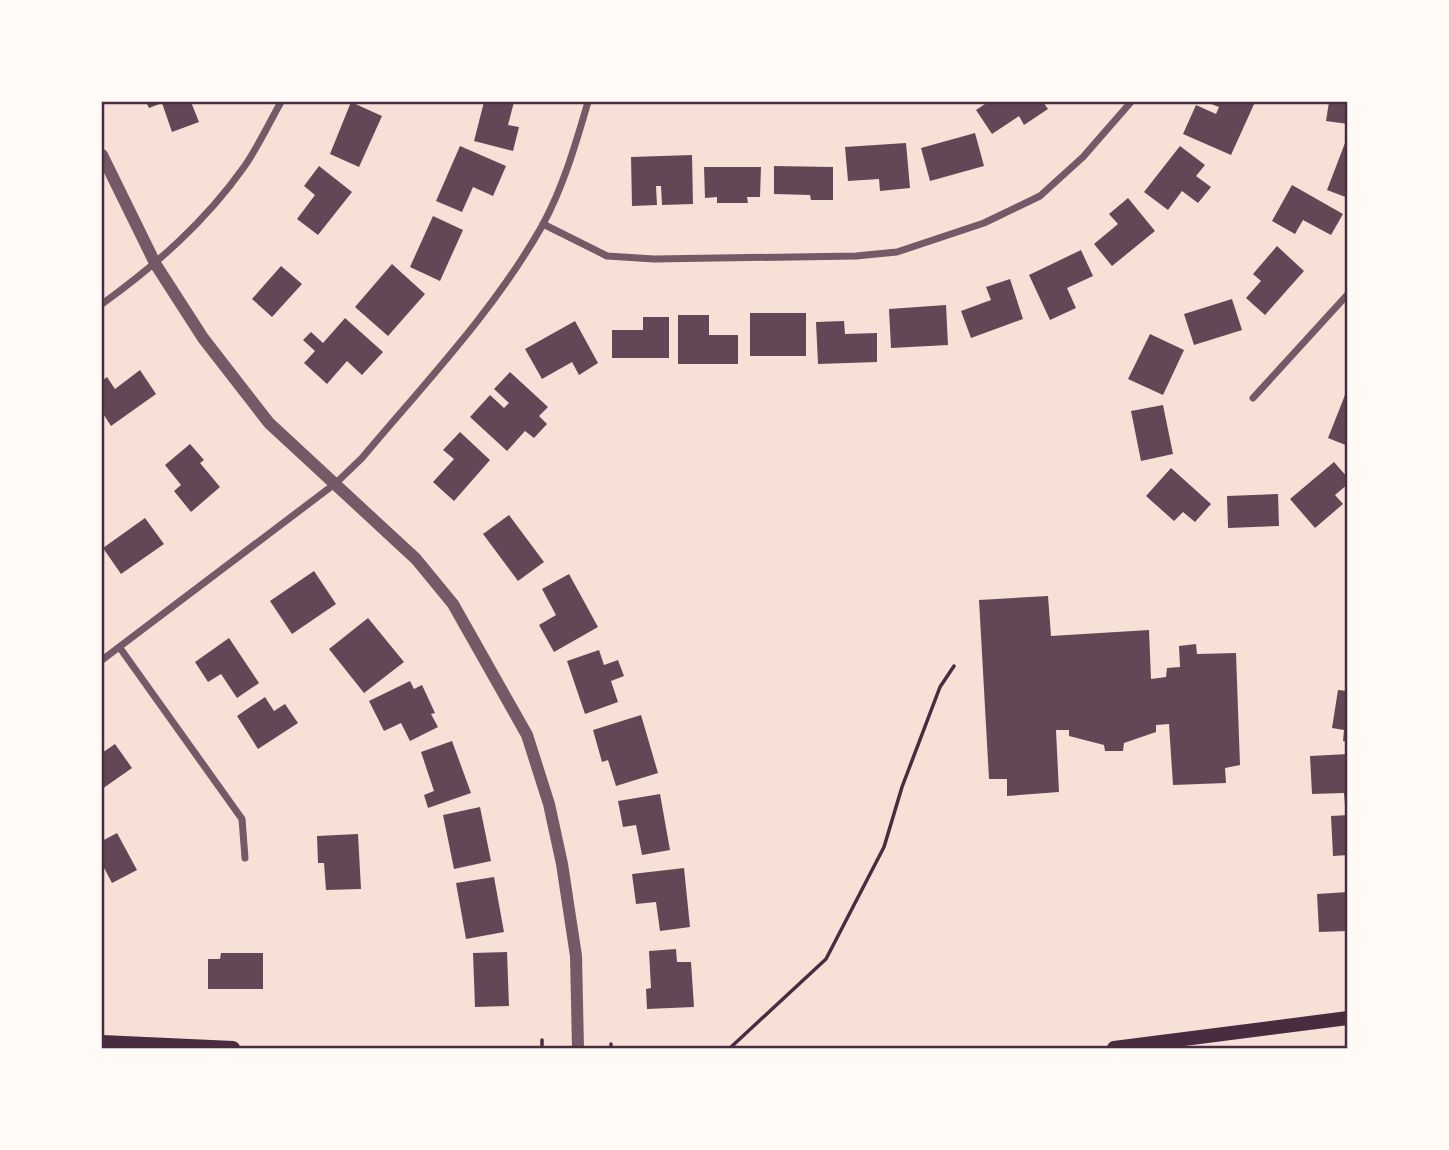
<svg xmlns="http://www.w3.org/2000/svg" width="1449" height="1150" viewBox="0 0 1449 1150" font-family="Signika,sans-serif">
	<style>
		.building { fill: #644757 }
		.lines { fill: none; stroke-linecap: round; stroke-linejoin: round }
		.path { stroke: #4a2c40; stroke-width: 3.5 }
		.minor { stroke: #755966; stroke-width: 7 }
		.tertiary { stroke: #755966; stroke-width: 12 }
		.secondary { stroke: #4a2c40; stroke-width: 14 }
		.neatline { fill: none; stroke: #4a2c40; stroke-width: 2.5 }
	</style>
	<rect width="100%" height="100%" fill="#f7e1d7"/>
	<!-- building -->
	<g class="building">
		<polygon points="146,102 191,102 199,122 172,132 162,103 149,108"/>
		<polygon points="351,102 382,116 359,167 330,154"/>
		<polygon points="484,102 514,102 508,125 519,127 513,151 474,141"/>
		<polygon points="988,102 1043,102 1048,109 1024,125 1019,116 992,134 976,110"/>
		<polygon points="1206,102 1255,102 1231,155 1183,134 1196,105 1216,114 1219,107"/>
		<polygon points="1329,102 1348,102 1348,124 1326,121"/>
		<polygon points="975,133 984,166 930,181 921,148"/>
		<polygon points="906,143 910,188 880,191 879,179 848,181 845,147"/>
		<polygon points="1345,143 1348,143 1348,198 1327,190"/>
		<polygon points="460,146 506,166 493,196 473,187 462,212 436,201"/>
		<polygon points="1180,146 1205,165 1196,176 1211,187 1198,203 1182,191 1168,210 1144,192"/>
		<polygon points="692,155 693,204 662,205 661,186 656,186 657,205 632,206 631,157"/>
		<polygon points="319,166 352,192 318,235 297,219 315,195 304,186"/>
		<polygon points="774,166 833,167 833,200 811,200 810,195 774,194"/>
		<polygon points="704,167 761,167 760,197 747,197 748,203 717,203 717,197 705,198"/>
		<polygon points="1292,185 1343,214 1331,235 1303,220 1295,234 1272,221"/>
		<polygon points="1128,198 1155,231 1112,266 1094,244 1118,224 1109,214"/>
		<polygon points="433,216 463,230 440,281 410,267"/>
		<polygon points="1277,246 1304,271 1265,315 1246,298 1261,281 1253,274"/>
		<polygon points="1081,250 1093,276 1067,288 1076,308 1050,320 1029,275"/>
		<polygon points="392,264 425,294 388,336 355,307"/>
		<polygon points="281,266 302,284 272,317 252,299"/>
		<polygon points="1010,279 1023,319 971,338 961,311 991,300 986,287"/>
		<polygon points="1232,299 1242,330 1194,345 1184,314"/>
		<polygon points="946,305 948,345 891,348 889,309"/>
		<rect x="750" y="313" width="56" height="43"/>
		<polygon points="678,315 709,315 709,335 738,335 738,364 678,364"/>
		<polygon points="643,317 669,317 669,358 612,358 612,330 643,330"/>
		<polygon points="345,318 383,352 362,375 347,361 327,384 304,363 315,351 303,340 311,332 323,343"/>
		<polygon points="575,321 598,363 579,375 572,362 542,379 525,349"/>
		<polygon points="844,321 845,334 877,333 877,362 818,364 816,322"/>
		<polygon points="1150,334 1184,350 1163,395 1128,379"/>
		<polygon points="140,370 156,394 111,426 102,412 102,381 107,377 115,389"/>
		<polygon points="510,372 548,407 539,416 547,424 534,438 525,431 507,451 470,417 490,395 504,408 509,403 494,389"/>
		<polygon points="1347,390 1348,390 1348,446 1328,438"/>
		<polygon points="1163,405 1173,454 1141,461 1131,411"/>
		<polygon points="460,432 490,460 454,501 433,482 454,459 443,450"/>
		<polygon points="190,444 204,460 200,463 220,487 191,512 174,491 181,485 165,465"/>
		<polygon points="1334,462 1348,478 1348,484 1335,495 1343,504 1315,528 1290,499"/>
		<polygon points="1171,468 1211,504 1195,522 1183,512 1174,521 1146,496"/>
		<polygon points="1278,494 1279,526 1228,528 1227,496"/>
		<polygon points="509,515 544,562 518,581 483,534"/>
		<polygon points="145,518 164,544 121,574 103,548"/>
		<polygon points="314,571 336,604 292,634 270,601"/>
		<polygon points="569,574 598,627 554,652 539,625 556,615 542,589"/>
		<polygon points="1048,596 1051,636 1149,630 1151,679 1166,677 1167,668 1180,667 1179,646 1196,644 1197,654 1236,653 1240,765 1225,768 1226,783 1173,785 1169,724 1156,725 1156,732 1124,743 1123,751 1105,751 1104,745 1069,736 1069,730 1056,730 1059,792 1007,796 1007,779 989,779 979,600"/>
		<polygon points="368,618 404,662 364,693 329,649"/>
		<polygon points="229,638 259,683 237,698 221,674 208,682 195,662"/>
		<polygon points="599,650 604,665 618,660 624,676 611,681 618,702 585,714 567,661"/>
		<polygon points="410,681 414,689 422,685 435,713 431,714 438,727 410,741 401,723 384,731 369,701"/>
		<polygon points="1338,690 1348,691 1348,742 1343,741 1344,730 1332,728"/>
		<polygon points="265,697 274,711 285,704 298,723 258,749 237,716"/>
		<polygon points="641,715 658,773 616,786 608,760 602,762 593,730"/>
		<polygon points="452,741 471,793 428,808 424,795 434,791 421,752"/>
		<polygon points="115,744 132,768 102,789 102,753"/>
		<polygon points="1348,754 1348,805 1345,805 1344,793 1312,794 1310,756"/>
		<polygon points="660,794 670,850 642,855 636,825 623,827 618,801"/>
		<polygon points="480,807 491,861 454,869 443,815"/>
		<polygon points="1348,815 1348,855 1333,856 1331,816"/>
		<polygon points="117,833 137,870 112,883 102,864 102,841"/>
		<polygon points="358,834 361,889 326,890 324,863 318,863 317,836"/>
		<polygon points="684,868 690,927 660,931 656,902 636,904 632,874"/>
		<polygon points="494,877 504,932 466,939 456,883"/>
		<polygon points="1348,892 1348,931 1319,932 1317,894"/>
		<polygon points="676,949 677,962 691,962 694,1007 647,1009 646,989 651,988 649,951"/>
		<polygon points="507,952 509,1006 475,1007 473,953"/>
		<polygon points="221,953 263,953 263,989 208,989 208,959 220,959"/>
	</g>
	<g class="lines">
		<!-- path -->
		<g class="path">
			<polyline points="542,1040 542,1048"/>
			<polyline points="611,1044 611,1048"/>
			<polyline points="730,1048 826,959 884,847 902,787 940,687 954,666"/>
		</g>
		<!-- minor -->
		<g class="minor">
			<polyline points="543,224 607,256 654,259 856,256 897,252 984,223 1040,196 1083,157 1131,102"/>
			<path d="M102,304C156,265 205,222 244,167C258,147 269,123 281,102"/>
			<polyline points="1253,398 1348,294"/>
			<polyline points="120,648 242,819 245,858"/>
			<path d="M102,660L336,483L362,458C424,384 494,311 542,226C563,188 576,143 588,102"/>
		</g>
		<!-- tertiary -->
		<polyline class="tertiary" points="102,155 156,265 203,338 269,423 416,559 453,604 527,735 549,804 562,864 576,956 578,1048"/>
		<!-- secondary -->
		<g class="secondary">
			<polyline points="102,1042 233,1048"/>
			<polyline points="1114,1048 1348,1018"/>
		</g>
	</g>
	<!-- border -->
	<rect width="1449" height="1150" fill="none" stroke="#fffaf5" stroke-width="206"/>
	<rect x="103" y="103" width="1243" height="944" class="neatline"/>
</svg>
